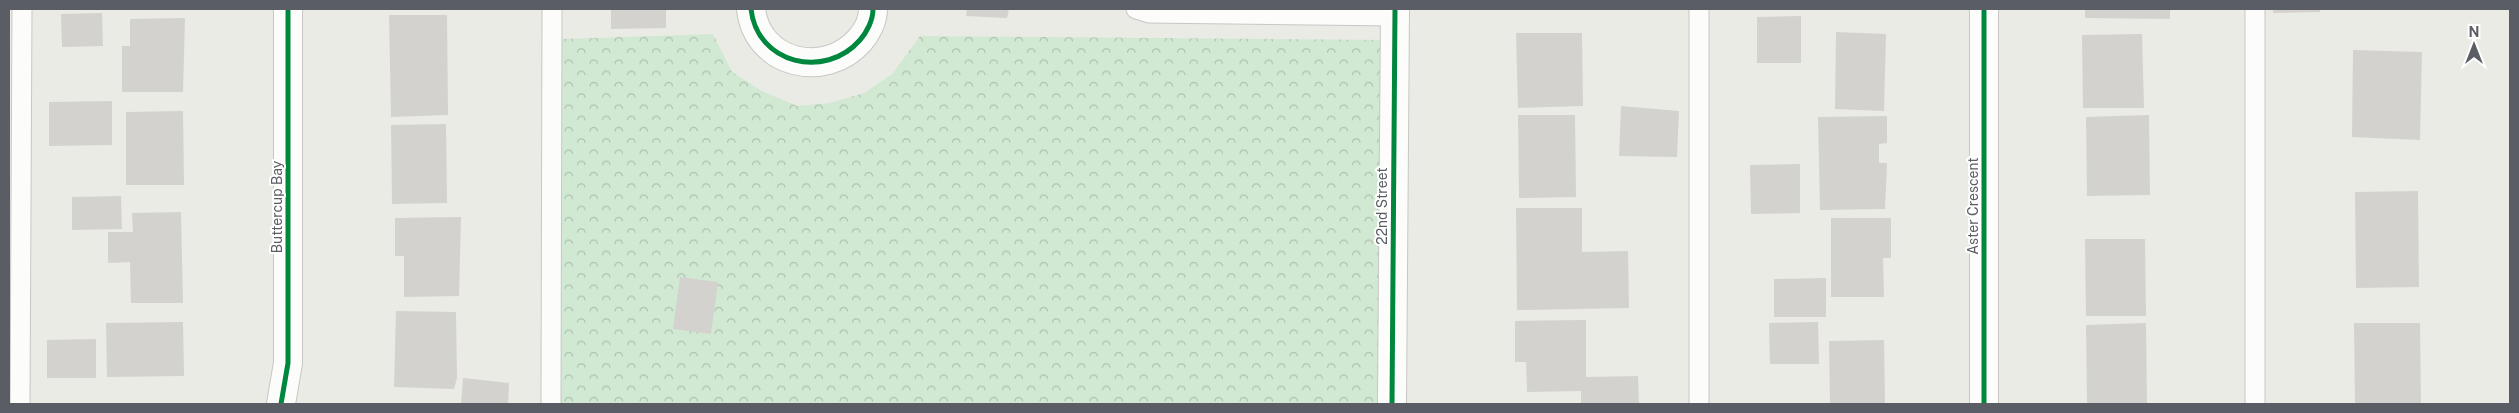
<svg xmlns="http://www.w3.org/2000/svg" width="2519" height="413" viewBox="0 0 2519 413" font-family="'Public Sans',sans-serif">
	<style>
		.park { fill: url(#park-crowns) }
		.building { fill: #d3d2cf }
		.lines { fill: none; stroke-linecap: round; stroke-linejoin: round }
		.lane-casing { stroke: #c7c7c6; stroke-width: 21 }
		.street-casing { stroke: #c7c7c6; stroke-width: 30 }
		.lane { stroke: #fcfcfb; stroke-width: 19 }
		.street { stroke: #fcfcfb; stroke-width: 28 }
		.cycleway-casing { stroke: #fff; stroke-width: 8 }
		.cycleway { stroke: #00873e; stroke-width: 5 }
		.labels { text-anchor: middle; stroke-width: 4; stroke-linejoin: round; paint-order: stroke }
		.street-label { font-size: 14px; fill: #5a5d64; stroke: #fff }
	</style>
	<defs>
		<pattern id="park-crowns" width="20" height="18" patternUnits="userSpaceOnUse" patternTransform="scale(1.25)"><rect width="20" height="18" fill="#d1e9d3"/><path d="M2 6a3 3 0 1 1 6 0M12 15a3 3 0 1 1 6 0" fill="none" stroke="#adc0af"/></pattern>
	</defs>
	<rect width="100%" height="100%" fill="#ebebe5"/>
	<!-- park -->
	<polygon class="park" points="713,34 732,72 762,91 797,106 830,103 864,93 892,74 920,36 1393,40 1392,404 561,404 562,39"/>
	<!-- building -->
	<g class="building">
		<polygon points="611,9 666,9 666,28 611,29"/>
		<polygon points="967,9 1009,9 1007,18 966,16"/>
		<polygon points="2085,9 2170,9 2170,19 2085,18"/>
		<polygon points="2273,9 2320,9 2320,12 2273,13"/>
		<polygon points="102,13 103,46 62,47 61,14"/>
		<polygon points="389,15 447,15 448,115 391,117"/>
		<polygon points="1801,16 1801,63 1757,63 1757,17"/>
		<polygon points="185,18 183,92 122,92 122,46 130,46 130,19"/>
		<polygon points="1836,32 1886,34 1884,111 1835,109"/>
		<polygon points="1516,33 1582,33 1583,106 1518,108"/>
		<polygon points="2142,34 2144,108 2083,108 2082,35"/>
		<polygon points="2353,50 2422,52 2420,140 2352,137"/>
		<polygon points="112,101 112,145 49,146 49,102"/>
		<polygon points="1621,106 1679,111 1677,157 1619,156"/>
		<polygon points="183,111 184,185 126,185 126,112"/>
		<polygon points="1518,115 1575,115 1576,197 1519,198"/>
		<polygon points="2149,115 2150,195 2087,196 2086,117"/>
		<polygon points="1887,116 1887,143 1879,144 1879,163 1887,163 1885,209 1820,210 1818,117"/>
		<polygon points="446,124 447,203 392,204 391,125"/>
		<polygon points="1800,164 1800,213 1751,214 1750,165"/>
		<polygon points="2418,191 2419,287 2356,288 2355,192"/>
		<polygon points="121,196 122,229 72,230 72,197"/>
		<polygon points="1516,208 1582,208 1582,252 1628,251 1629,308 1517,310"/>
		<polygon points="181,212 183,303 131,303 130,262 108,263 108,232 133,232 132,213"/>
		<polygon points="461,217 459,296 404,297 404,256 395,256 395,218"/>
		<polygon points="1831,218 1891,218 1891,258 1883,258 1884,297 1831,297"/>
		<polygon points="2085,239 2145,239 2146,316 2086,316"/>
		<polygon points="680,277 718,282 711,334 673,329"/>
		<polygon points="1826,278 1826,317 1774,317 1774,279"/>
		<polygon points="396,311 456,312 457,378 454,389 394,387"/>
		<polygon points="1586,320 1586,377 1638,376 1639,404 1581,404 1581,391 1527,392 1526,362 1515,362 1515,321"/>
		<polygon points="183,322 184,376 107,377 106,323"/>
		<polygon points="1818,322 1819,364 1770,364 1769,323"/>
		<polygon points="2146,323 2147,404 2087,404 2086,325"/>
		<polygon points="2354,323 2420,323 2421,404 2355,404"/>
		<polygon points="96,339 96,378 47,378 47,340"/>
		<polygon points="1884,340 1885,404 1830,404 1829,341"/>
		<polygon points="463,378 509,383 508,404 461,404"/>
	</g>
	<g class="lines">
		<defs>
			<g id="lane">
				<polyline points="1136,9 1149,13 1395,16"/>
				<polyline points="2255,9 2255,404"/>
				<polyline points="20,404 22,9"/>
				<polyline points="551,404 552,9"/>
				<polyline points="1699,404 1699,9"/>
			</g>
			<g id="street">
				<path d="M751,9C757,64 825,80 860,40C867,32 873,20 873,9"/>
				<polyline points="281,404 288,363 288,9"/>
				<polyline points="1392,404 1395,9"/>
				<polyline points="1984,404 1984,9"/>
			</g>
		</defs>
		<!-- lane casing -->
		<use href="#lane" class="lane-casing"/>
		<!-- street casing -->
		<use href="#street" class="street-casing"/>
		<!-- lane -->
		<use href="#lane" class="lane"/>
		<!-- street -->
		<use href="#street" class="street"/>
		<defs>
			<g id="cycleway">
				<path d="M751,9C757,64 825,80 860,40C867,32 873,20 873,9"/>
				<polyline points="281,404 288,363 288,9"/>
				<polyline points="1392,404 1395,9"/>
				<polyline points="1984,404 1984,9"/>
			</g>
		</defs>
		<!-- cycleway casing -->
		<use href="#cycleway" class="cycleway-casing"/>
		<!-- cycleway -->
		<use href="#cycleway" class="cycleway"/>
	</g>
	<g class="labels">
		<!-- street labels -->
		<g class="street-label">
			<text transform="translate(1382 206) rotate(-90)" y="5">22nd Street</text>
			<text transform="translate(1973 206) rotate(-90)" y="5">Aster Crescent</text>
			<text transform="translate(277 207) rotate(-90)" y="5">Buttercup Bay</text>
		</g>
	</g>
	<!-- border -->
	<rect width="2519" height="413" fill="none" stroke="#5a5d64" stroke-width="20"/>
	<!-- north arrow -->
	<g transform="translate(2474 45)" stroke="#ffffff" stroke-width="4" paint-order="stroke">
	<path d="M0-4L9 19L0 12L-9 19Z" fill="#5a5d64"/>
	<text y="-8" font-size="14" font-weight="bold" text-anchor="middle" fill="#5a5d64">N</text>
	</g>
</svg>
